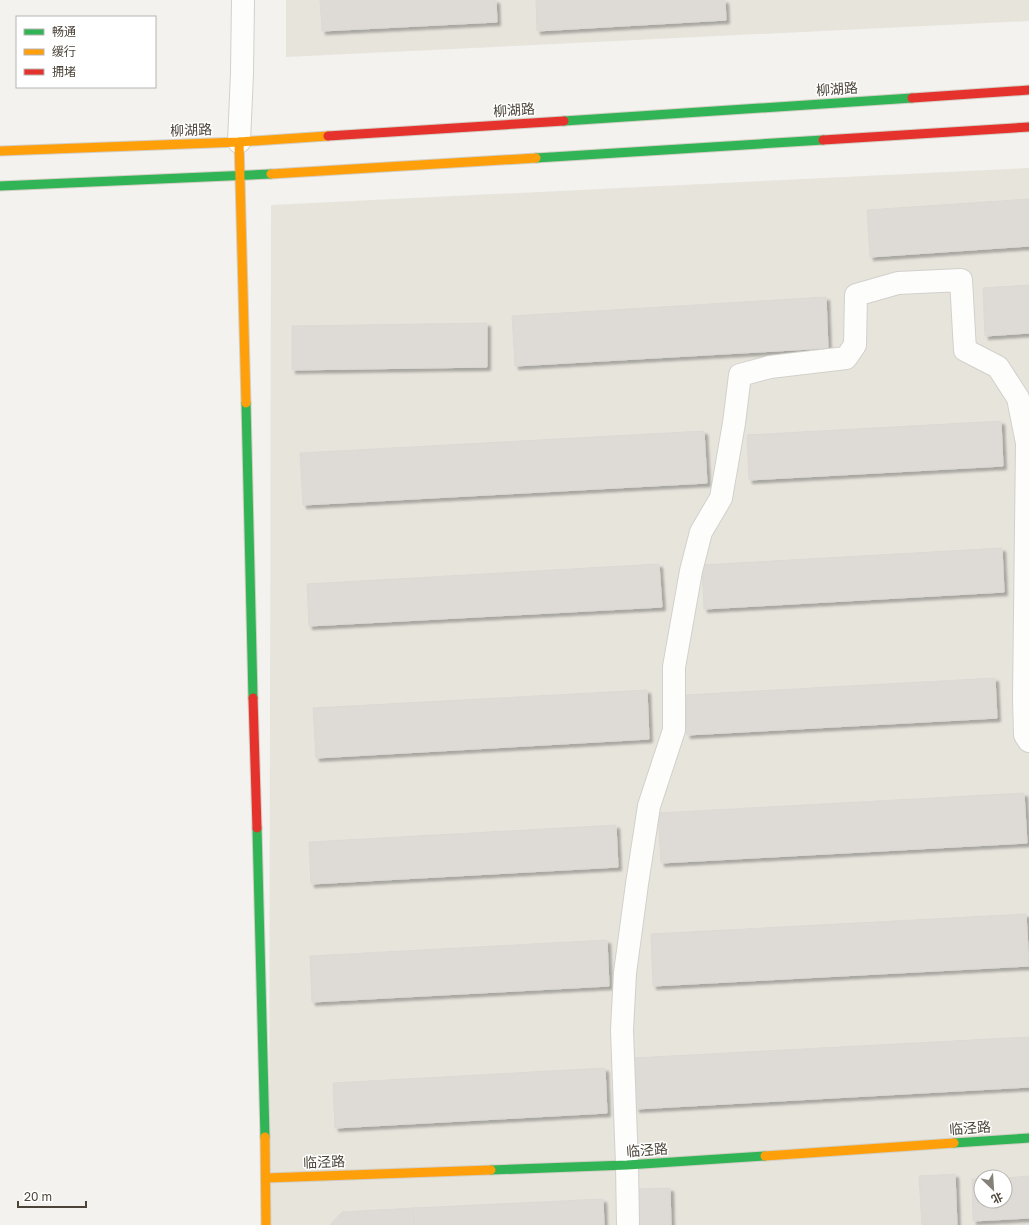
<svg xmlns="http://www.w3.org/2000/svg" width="1029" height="1225" viewBox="0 0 1029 1225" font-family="'Golos Text','Noto Sans SC',sans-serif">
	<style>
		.residential { fill: #e7e4dc; fill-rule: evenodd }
		.building { fill: #dedbd6; stroke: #dcd9d4; filter: url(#shadow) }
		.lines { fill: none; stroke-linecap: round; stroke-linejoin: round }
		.street-casing { stroke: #d2d0cb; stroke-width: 24 }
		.fast-casing { stroke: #d3cfc5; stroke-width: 11 }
		.slow-casing { stroke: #d3cfc5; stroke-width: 11 }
		.jam-casing { stroke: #d3cfc5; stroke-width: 11 }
		.street { stroke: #fdfdfc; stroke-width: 22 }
		.fast { stroke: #30b455; stroke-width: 9 }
		.slow { stroke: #ff9f0a; stroke-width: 9 }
		.jam { stroke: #e5322d; stroke-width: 9 }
		.labels { text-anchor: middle; stroke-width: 3; stroke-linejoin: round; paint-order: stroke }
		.street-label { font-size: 14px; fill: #4b4439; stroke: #fff }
	</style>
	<defs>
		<filter id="shadow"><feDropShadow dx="3.5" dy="3.5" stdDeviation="1" flood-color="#0004"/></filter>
	</defs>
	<rect width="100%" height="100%" fill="#f4f2ee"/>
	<!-- residential -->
	<g class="residential">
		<polygon points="286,0 1029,0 1029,21 286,57"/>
		<path d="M1029,168V1225H269L271,205ZM981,1177H1005V1201H981Z"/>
	</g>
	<!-- building -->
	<g class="building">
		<polygon points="320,0 496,0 497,22 322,31"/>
		<polygon points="536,0 725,0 726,20 537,31"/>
		<polygon points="1029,199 1029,246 870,257 867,210"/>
		<polygon points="1029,285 1029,333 985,336 983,288"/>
		<polygon points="826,297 828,348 515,366 512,316"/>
		<polygon points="487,323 487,367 292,370 292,326"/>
		<polygon points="1001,421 1003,466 749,480 747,435"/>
		<polygon points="704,431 707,483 303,505 300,453"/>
		<polygon points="1002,548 1004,592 704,609 702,565"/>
		<polygon points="659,564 662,607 309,626 307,584"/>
		<polygon points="995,678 997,718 687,735 685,695"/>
		<polygon points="647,690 649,739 316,758 313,708"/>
		<polygon points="1024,793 1027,843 661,863 658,813"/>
		<polygon points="616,825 618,867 311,884 309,842"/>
		<polygon points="1026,914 1029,966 653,986 651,934"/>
		<polygon points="607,940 609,986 312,1002 310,956"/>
		<polygon points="1029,1037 1029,1087 636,1109 633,1058"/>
		<polygon points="605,1068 607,1113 335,1128 333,1083"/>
		<polygon points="955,1174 957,1225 922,1225 919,1176"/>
		<polygon points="1029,1176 1029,1218 973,1221 972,1179 981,1179 981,1201 1005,1201 1005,1178"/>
		<polygon points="670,1188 671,1225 637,1225 635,1189"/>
		<polygon points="603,1199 604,1225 414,1225 413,1208"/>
		<polygon points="413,1208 414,1225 330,1225 342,1212"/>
	</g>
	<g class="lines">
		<defs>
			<g id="street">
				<polyline points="239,142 242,73 243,0"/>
				<polyline points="628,1225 627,1165 622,1030 625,973 637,884 649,806 674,730 674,667 691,571 701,532 721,498 734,423 740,375 770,367 846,358 855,345 856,295 898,283 961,280 965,350 998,367 1018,398 1027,443 1024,699 1025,735 1029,741"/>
			</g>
			<g id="fast">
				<polyline points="564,121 912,98"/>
				<polyline points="536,158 823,140"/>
				<polyline points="0,186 271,174"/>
				<polyline points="246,403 253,698"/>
				<polyline points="257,828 265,1137"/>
				<polyline points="954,1143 1029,1138"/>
				<polyline points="491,1170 627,1165 765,1156"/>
			</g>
			<g id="slow">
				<polyline points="239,142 246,403"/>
				<polyline points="0,151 239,142 328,136"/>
				<polyline points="271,174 536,158"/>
				<polyline points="265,1137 266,1225"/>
				<polyline points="765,1156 954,1143"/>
				<polyline points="266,1178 491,1170"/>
			</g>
			<g id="jam">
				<polyline points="912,98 1029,90"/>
				<polyline points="328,136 564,121"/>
				<polyline points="823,140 1029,127"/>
				<polyline points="253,698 257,828"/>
			</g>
		</defs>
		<!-- street casing -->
		<use href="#street" class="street-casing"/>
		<!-- fast casing -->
		<use href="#fast" class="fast-casing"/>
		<!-- slow casing -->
		<use href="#slow" class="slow-casing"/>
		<!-- jam casing -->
		<use href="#jam" class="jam-casing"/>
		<!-- street -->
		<use href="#street" class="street"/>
		<!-- fast -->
		<use href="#fast" class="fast"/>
		<!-- slow -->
		<use href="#slow" class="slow"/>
		<!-- jam -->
		<use href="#jam" class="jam"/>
	</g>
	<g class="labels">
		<!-- street labels -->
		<g class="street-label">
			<text transform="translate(837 89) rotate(-4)" y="5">柳湖路</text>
			<text transform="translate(514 110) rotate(-4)" y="5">柳湖路</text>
			<text transform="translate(191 130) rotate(-2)" y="5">柳湖路</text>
			<text transform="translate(970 1128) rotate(-4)" y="5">临泾路</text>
			<text transform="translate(647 1150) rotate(-4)" y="5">临泾路</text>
			<text transform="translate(324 1162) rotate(-2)" y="5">临泾路</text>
		</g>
	</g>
	<!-- legend -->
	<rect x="16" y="16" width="140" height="72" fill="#ffffff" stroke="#b7b4b0"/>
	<rect x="24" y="29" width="20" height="6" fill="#30b455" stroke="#b7b4b0"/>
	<text x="52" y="36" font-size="12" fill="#4b4439">畅通</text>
	<rect x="24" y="49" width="20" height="6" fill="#ff9f0a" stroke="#b7b4b0"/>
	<text x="52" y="56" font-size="12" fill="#4b4439">缓行</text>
	<rect x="24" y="69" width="20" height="6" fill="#e5322d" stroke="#b7b4b0"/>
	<text x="52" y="76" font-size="12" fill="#4b4439">拥堵</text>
	<!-- north arrow -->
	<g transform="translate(993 1189) rotate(155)"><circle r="19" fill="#ffffff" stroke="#b7b4b0"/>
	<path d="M0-3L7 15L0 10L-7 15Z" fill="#868178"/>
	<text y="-6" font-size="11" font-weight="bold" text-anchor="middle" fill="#4b4439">北</text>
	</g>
	<!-- scale -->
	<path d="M18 1201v6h68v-6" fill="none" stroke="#4b4439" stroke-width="2"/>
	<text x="24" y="1201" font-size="12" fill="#4b4439" stroke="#ffffff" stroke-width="3" paint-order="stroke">20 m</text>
</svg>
